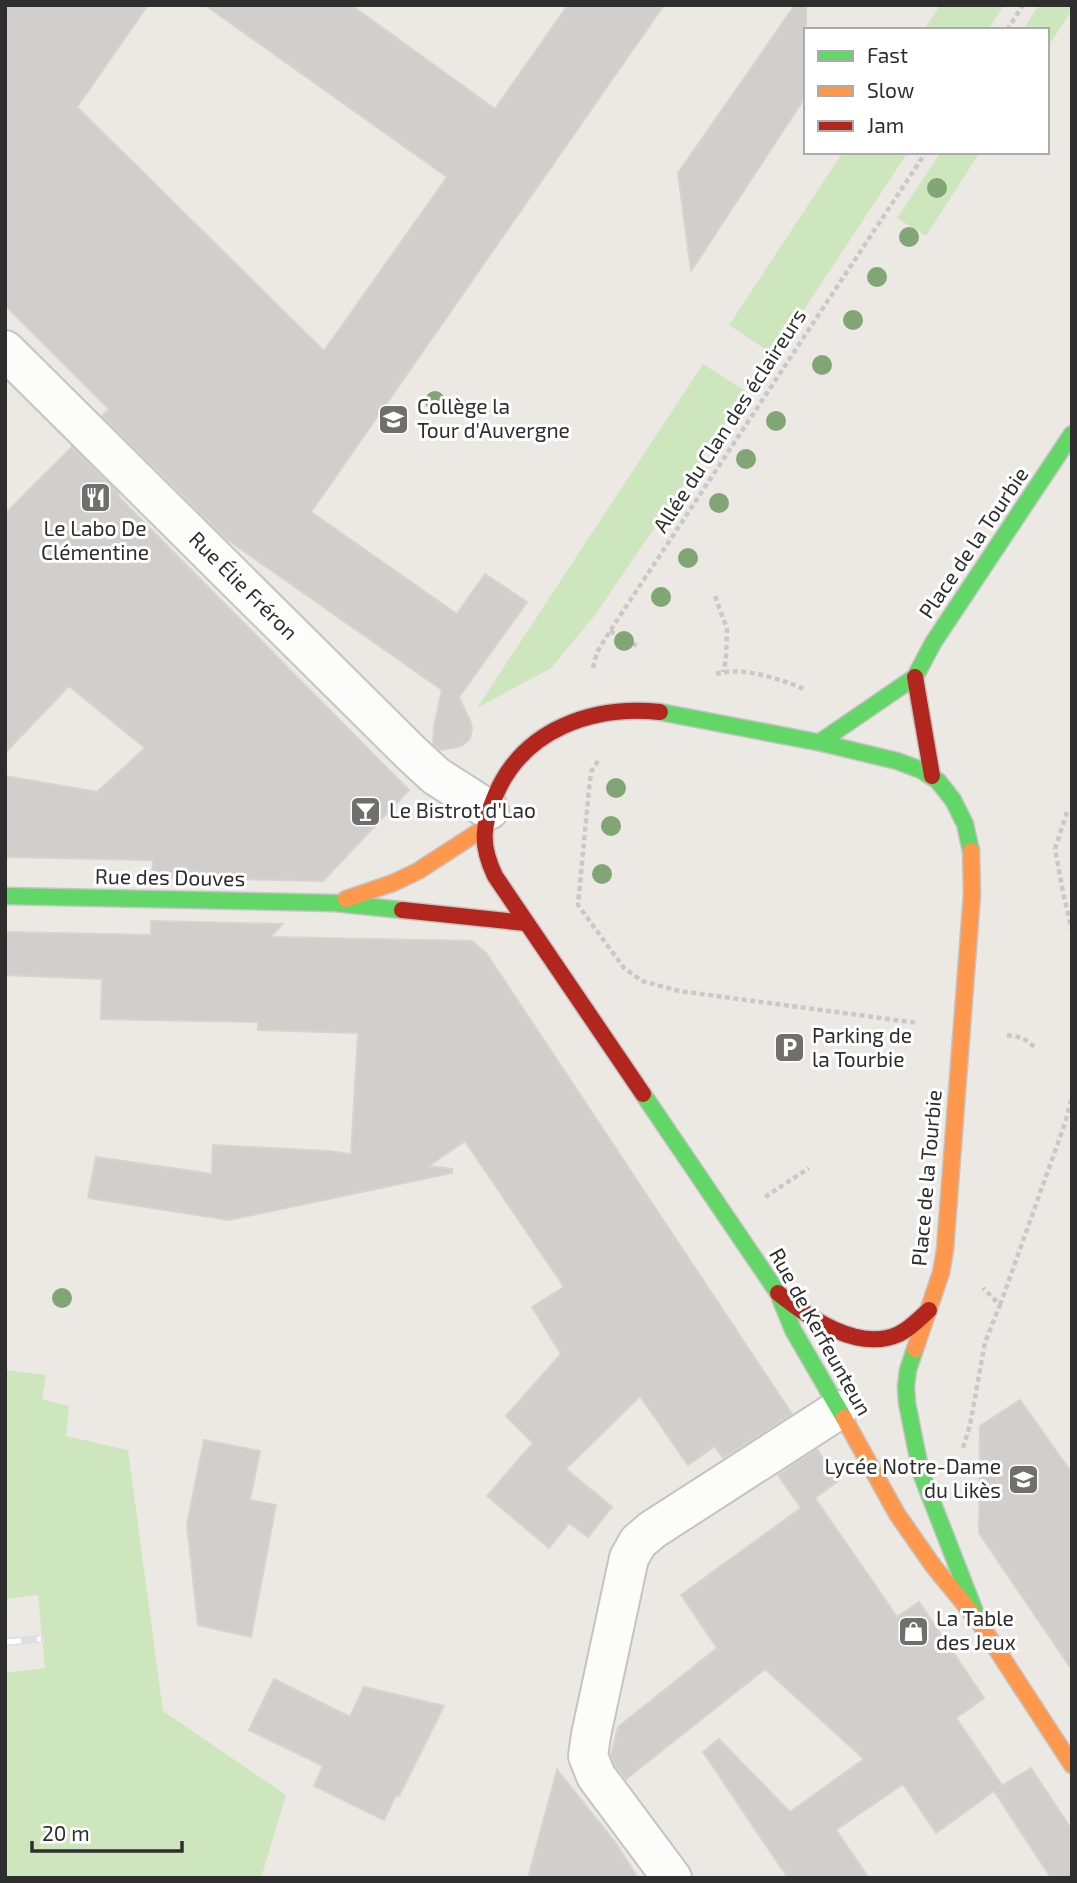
<svg xmlns="http://www.w3.org/2000/svg" width="1077" height="1883" viewBox="0 0 1077 1883" font-family="'Exo 2',sans-serif">
	<style>
		.green { fill: #cee6be }
		.building { fill: #d1cecb; stroke: #d7d4d0; stroke-width: 2 }
		.lines { fill: none; stroke-linecap: round; stroke-linejoin: round }
		.street-casing { stroke: #c5c4c5; stroke-width: 42 }
		.fast-casing { stroke: #c5c4c5; stroke-width: 19 }
		.slow-casing { stroke: #c5c4c5; stroke-width: 19 }
		.jam-casing { stroke: #c5c4c5; stroke-width: 19 }
		.path { stroke: #c9c9c8; stroke-width: 4.5; stroke-dasharray: 5 3.5; stroke-linecap: butt }
		.street { stroke: #fcfcfb; stroke-width: 38 }
		.fast { stroke: #63d668; stroke-width: 16 }
		.slow { stroke: #ff974d; stroke-width: 16 }
		.jam { stroke: #b3261e; stroke-width: 16 }
		.rail-casing { stroke: #dfdfe1; stroke-width: 8 }
		.rail { stroke: #fff; stroke-width: 5; stroke-dasharray: 16; stroke-linecap: butt }
		.tree { fill: #82a575 }
		.labels { text-anchor: middle; stroke-width: 6; stroke-linejoin: round; paint-order: stroke }
		.poi-label { font-size: 21px; fill: #2e2e2e; stroke: #fff; text-anchor: start }
		.street-label { font-size: 21px; fill: #2e2e2e; stroke: #fff }
	</style>
	<rect width="100%" height="100%" fill="#ece8e4"/>
	<!-- green -->
	<g class="green">
		<polygon points="940,5 1004,5 988,30 924,30"/>
		<polygon points="1039,5 1072,5 1072,10 1047,48 1047,30 1023,30"/>
		<polygon points="843,152 908,152 774,355 729,325"/>
		<polygon points="941,152 980,152 926,236 897,218"/>
		<polygon points="703,364 747,392 595,615 551,668 477,708"/>
		<polygon points="5,1370 46,1375 42,1399 69,1406 66,1436 128,1450 163,1711 286,1795 261,1878 5,1878 5,1673 45,1668 38,1595 5,1599"/>
	</g>
	<!-- building -->
	<g class="building">
		<polygon points="5,5 148,5 77,107 324,351 447,177 205,5 351,5 495,109 568,5 664,5 311,512 457,614 485,574 527,602 459,697 471,723 472,729 470,739 463,745 458,747 440,750 433,744 434,726 442,690 228,540 102,416 109,409 5,305"/>
		<polygon points="795,5 806,5 806,96 691,271 678,173"/>
		<polygon points="72,447 119,494 118,496 409,790 323,881 152,877 153,860 5,857 5,776 97,792 145,748 69,686 5,753 5,514"/>
		<polygon points="151,921 283,924 270,937 472,941 486,953 792,1414 723,1458 715,1446 688,1465 640,1396 566,1469 612,1507 588,1537 569,1523 549,1548 487,1496 533,1443 506,1416 561,1354 532,1307 564,1287 465,1141 429,1166 452,1169 452,1173 229,1220 88,1198 96,1157 212,1174 213,1145 328,1151 351,1154 358,1033 258,1030 258,1022 101,1019 102,979 5,975 5,932 151,935"/>
		<polygon points="1020,1400 1072,1473 1072,1670 979,1533 980,1426"/>
		<polygon points="204,1440 260,1451 250,1500 276,1505 251,1637 198,1625 187,1524"/>
		<polygon points="817,1449 838,1481 815,1498 897,1617 919,1602 984,1698 956,1718 1002,1785 998,1788 1031,1768 1072,1830 1072,1878 1051,1878 994,1791 936,1833 903,1784 836,1830 869,1878 788,1878 703,1752 719,1739 790,1812 864,1759 765,1669 626,1779 615,1765 611,1756 618,1727 717,1648 681,1595 801,1508 778,1475"/>
		<polygon points="274,1679 350,1717 364,1687 444,1706 399,1796 396,1795 384,1820 314,1786 323,1766 249,1730"/>
		<polygon points="557,1770 615,1842 638,1878 528,1878"/>
	</g>
	<g class="lines">
		<defs>
			<g id="street">
				<polyline points="5,350 411,753 436,776 489,810"/>
				<polyline points="672,1878 596,1776 588,1756 591,1735 629,1558 638,1542 652,1530 838,1410"/>
			</g>
			<g id="fast">
				<polyline points="660,712 822,743 897,761 921,770 938,781 953,800 965,824 971,851"/>
				<polyline points="820,742 915,677 933,643 1072,434"/>
				<polyline points="5,896 334,903 402,910"/>
				<polyline points="643,1094 778,1293 793,1330 844,1418"/>
				<polyline points="915,1349 908,1370 906,1386 907,1403 921,1473 979,1622"/>
			</g>
			<g id="slow">
				<polyline points="346,899 393,883 418,871 483,829"/>
				<polyline points="915,1349 941,1273 945,1250 972,894 971,851"/>
				<polyline points="844,1418 897,1514 934,1567 979,1622 1072,1765"/>
			</g>
			<g id="jam">
				<polyline points="915,677 932,776"/>
				<polyline points="402,910 526,923"/>
				<path d="M643,1094L495,876C480,844 482,826 496,794C524,729 593,705 660,712"/>
				<path d="M778,1293C808,1317 858,1353 899,1334C911,1328 919,1319 929,1310"/>
			</g>
		</defs>
		<!-- street casing -->
		<use href="#street" class="street-casing"/>
		<!-- fast casing -->
		<use href="#fast" class="fast-casing"/>
		<!-- slow casing -->
		<use href="#slow" class="slow-casing"/>
		<!-- jam casing -->
		<use href="#jam" class="jam-casing"/>
		<!-- path -->
		<g class="path">
			<polyline points="1007,30 1023,5"/>
			<polyline points="715,596 727,629 726,660 723,672"/>
			<polyline points="610,631 637,646"/>
			<polyline points="593,668 597,652 610,631 926,152"/>
			<path d="M716,674C741,666 782,679 806,690"/>
			<polyline points="598,761 591,772 589,789 578,905 624,968 642,981 679,991 918,1023"/>
			<polyline points="1067,812 1055,849 1064,897 1072,930"/>
			<polyline points="1007,1035 1023,1038 1037,1049"/>
			<polyline points="765,1197 809,1168"/>
			<polyline points="1000,1305 1065,1123 1072,1097"/>
			<polyline points="963,1448 970,1425 985,1342 1000,1305 983,1288"/>
		</g>
		<!-- street -->
		<use href="#street" class="street"/>
		<!-- fast -->
		<use href="#fast" class="fast"/>
		<!-- slow -->
		<use href="#slow" class="slow"/>
		<!-- jam -->
		<use href="#jam" class="jam"/>
		<defs>
			<polyline id="rail" points="5,1642 41,1639"/>
		</defs>
		<!-- rail casing -->
		<use href="#rail" class="rail-casing"/>
		<!-- rail -->
		<use href="#rail" class="rail"/>
	</g>
	<!-- trees -->
	<g class="tree">
		<circle cx="937" cy="188" r="10"/>
		<circle cx="909" cy="237" r="10"/>
		<circle cx="877" cy="277" r="10"/>
		<circle cx="853" cy="320" r="10"/>
		<circle cx="822" cy="365" r="10"/>
		<circle cx="435" cy="401" r="10"/>
		<circle cx="776" cy="421" r="10"/>
		<circle cx="746" cy="459" r="10"/>
		<circle cx="719" cy="503" r="10"/>
		<circle cx="688" cy="558" r="10"/>
		<circle cx="661" cy="597" r="10"/>
		<circle cx="624" cy="641" r="10"/>
		<circle cx="616" cy="788" r="10"/>
		<circle cx="611" cy="826" r="10"/>
		<circle cx="602" cy="874" r="10"/>
		<circle cx="62" cy="1298" r="10"/>
	</g>
	<!-- icons -->
	<defs>
		<symbol id="school-square" viewBox="-11 -11 22 22"><rect x="-9" y="-9" width="18" height="18" rx="4" fill="#706f6e" stroke="#fff"/><path d="M0-5L7-2L0 1L-7-2ZM-4 1L0 2.5L4 1V4Q0 6-4 4Z" fill="#fff"/></symbol>
		<symbol id="restaurant-square" viewBox="-11 -11 22 22"><rect x="-9" y="-9" width="18" height="18" rx="4" fill="#706f6e" stroke="#fff"/><path d="M-5-6h1v4h1v-4h1v4h1v-4h1v5L-1.5 .5V6h-2V.5L-5-1ZM5-6V6H3V1.5H1.5Q1.5-4 5-6Z" fill="#fff"/></symbol>
		<symbol id="bar-square" viewBox="-11 -11 22 22"><rect x="-9" y="-9" width="18" height="18" rx="4" fill="#706f6e" stroke="#fff"/><path d="M-6-5H6L.8 .8V4.5H3.5V6h-7V4.5H-.8V.8Z" fill="#fff"/></symbol>
		<symbol id="parking-square" viewBox="-11 -11 22 22"><rect x="-9" y="-9" width="18" height="18" rx="4" fill="#706f6e" stroke="#fff"/><path d="M-3.5-5.5H1a3.5 3.5 0 0 1 0 7H-1V5.5H-3.5ZM-1-3.4V-.6H.8a1.4 1.4 0 0 0 0-2.8Z" fill="#fff"/></symbol>
		<symbol id="shop-square" viewBox="-11 -11 22 22"><rect x="-9" y="-9" width="18" height="18" rx="4" fill="#706f6e" stroke="#fff"/><path d="M-5-2.5h2.3a2.7 3.5 0 0 1 5.4 0H5L5.5 6h-11ZM-1.5-2.5h3a1.5 2.3 0 0 0-3 0Z" fill="#fff"/></symbol>
	</defs>
	<g fill-rule="evenodd">
		<use href="#school-square" x="376" y="402" width="35" height="35"/>
		<use href="#restaurant-square" x="78" y="480" width="35" height="35"/>
		<use href="#bar-square" x="348" y="794" width="35" height="35"/>
		<use href="#parking-square" x="772" y="1030" width="35" height="35"/>
		<use href="#school-square" x="1006" y="1462" width="35" height="35"/>
		<use href="#shop-square" x="896" y="1614" width="35" height="35"/>
	</g>
	<g class="labels">
		<!-- poi labels -->
		<g class="poi-label">
			<text x="417" y="414">Collège la<tspan x="417" dy="24">Tour d'Auvergne</tspan></text>
			<text x="95" y="536" text-anchor="middle">Le Labo De<tspan x="95" dy="24">Clémentine</tspan></text>
			<text x="389" y="818">Le Bistrot d'Lao</text>
			<text x="812" y="1043">Parking de<tspan x="812" dy="24">la Tourbie</tspan></text>
			<text x="1001" y="1474" text-anchor="end">Lycée Notre-Dame<tspan x="1001" dy="24">du Likès</tspan></text>
			<text x="936" y="1626">La Table<tspan x="936" dy="24">des Jeux</tspan></text>
		</g>
		<!-- street labels -->
		<g class="street-label">
			<text transform="translate(730 421) rotate(-57)" y="7">Allée du Clan des éclaireurs</text>
			<text transform="translate(974 543) rotate(-56)" y="7">Place de la Tourbie</text>
			<text transform="translate(243 586) rotate(45)" y="7">Rue Élie Fréron</text>
			<text transform="translate(170 878) rotate(1)" y="7">Rue des Douves</text>
			<text transform="translate(927 1178) rotate(-85)" y="7">Place de la Tourbie</text>
			<text transform="translate(820 1332) rotate(61)" y="7">Rue de Kerfeunteun</text>
		</g>
	</g>
	<!-- border -->
	<rect width="1077" height="1883" fill="none" stroke="#2e2e2e" stroke-width="14"/>
	<!-- legend -->
	<rect x="804" y="28" width="245" height="126" fill="#ffffff" stroke="#ababab" stroke-width="2"/>
	<rect x="818" y="51" width="35" height="10" fill="#63d668" stroke="#ababab" stroke-width="2"/>
	<text x="867" y="63" font-size="21" fill="#2e2e2e">Fast</text>
	<rect x="818" y="86" width="35" height="10" fill="#ff974d" stroke="#ababab" stroke-width="2"/>
	<text x="867" y="98" font-size="21" fill="#2e2e2e">Slow</text>
	<rect x="818" y="121" width="35" height="10" fill="#b3261e" stroke="#ababab" stroke-width="2"/>
	<text x="867" y="133" font-size="21" fill="#2e2e2e">Jam</text>
	<!-- scale -->
	<path d="M32 1841v10h150v-10" fill="none" stroke="#2e2e2e" stroke-width="3.5"/>
	<text x="42" y="1841" font-size="21" fill="#2e2e2e" stroke="#ffffff" stroke-width="5" paint-order="stroke">20 m</text>
</svg>
